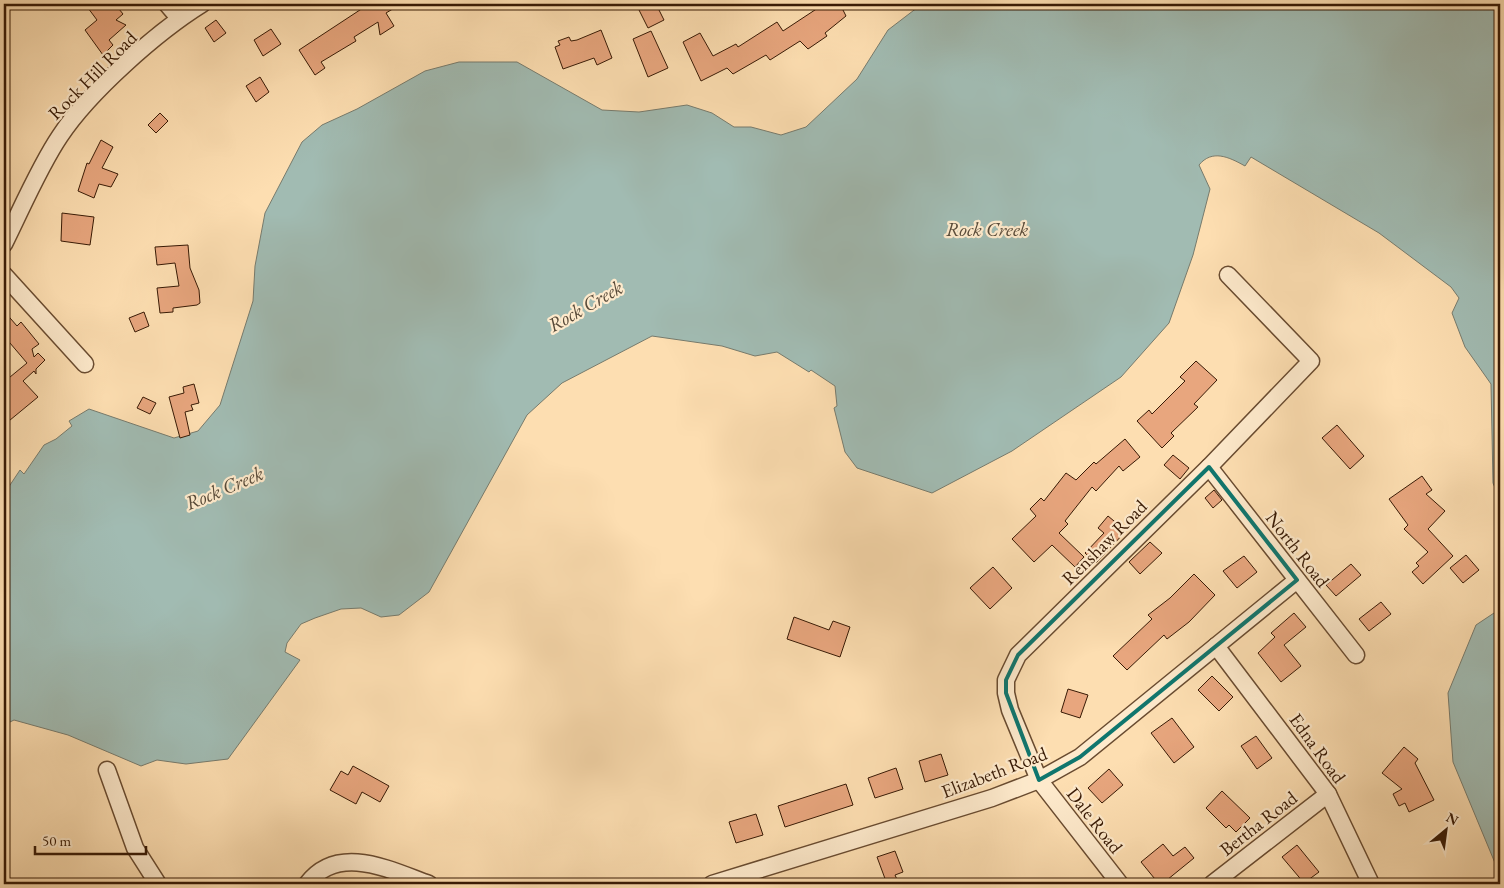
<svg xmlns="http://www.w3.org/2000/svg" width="1504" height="888" viewBox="0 0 1504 888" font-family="'EB Garamond',serif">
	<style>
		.water { fill: #a1bbb2; stroke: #777b6d }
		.building { fill: #e8a67e; stroke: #381a05 }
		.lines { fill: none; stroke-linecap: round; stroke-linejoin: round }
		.minor-casing { stroke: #694b30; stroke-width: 19 }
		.minor { stroke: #feeacc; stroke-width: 16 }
		.marked { fill: none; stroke: #0f766e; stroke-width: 4; stroke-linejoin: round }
		.labels { text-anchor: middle; stroke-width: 4.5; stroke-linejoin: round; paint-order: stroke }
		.street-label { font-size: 19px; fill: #381a05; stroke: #feeacc }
		.water-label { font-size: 20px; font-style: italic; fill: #584a39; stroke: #feeacc }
	</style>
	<rect width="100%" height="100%" fill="#fddeb1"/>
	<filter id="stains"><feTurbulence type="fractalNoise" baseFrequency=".004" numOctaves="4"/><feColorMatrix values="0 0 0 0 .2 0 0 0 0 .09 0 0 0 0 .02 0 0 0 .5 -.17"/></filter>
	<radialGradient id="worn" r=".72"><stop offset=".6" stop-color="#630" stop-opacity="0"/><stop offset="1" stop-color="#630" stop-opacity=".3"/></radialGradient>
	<!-- water -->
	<g class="water">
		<path d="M922,4H1500V500L1493,483L1491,384L1465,347L1452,313L1459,298L1451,287L1379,233L1251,157L1245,166C1229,157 1212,149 1199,165L1210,189L1193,255L1169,323L1121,377L1012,451L932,493L857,468L845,452L834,408L837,406L835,386L811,370L809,372L777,352L755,356L722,346L652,336L562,383L527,415L429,592L399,615L381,617L361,608L341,609L315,618L301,624L287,643L285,652L300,660L228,759L186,764L157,760L141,766L68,735L14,720L6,724L8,735H4V494L20,470L24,474L44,445L56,439L72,426L69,421L89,409L174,438L198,431L220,405L253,301L255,266L265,213L302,142L322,125L357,109L425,71L459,62H517L602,110L639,112L687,105L712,113L734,127H751L781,135L806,127L857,79L888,30Z"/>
		<polygon points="1500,609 1500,875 1453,762 1448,693 1476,625"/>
	</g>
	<!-- building -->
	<g class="building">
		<polygon points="85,4 115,4 123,14 116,20 126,25 109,40 113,45 103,55 85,30 97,20"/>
		<polygon points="369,4 401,4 386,13 394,26 380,35 378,22 354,37 356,41 321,62 325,68 315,75 299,50"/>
		<polygon points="636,4 656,4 664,20 648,28"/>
		<polygon points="824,4 840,4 846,16 825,33 827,36 808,49 800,41 770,60 766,55 733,74 727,68 701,81 683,42 700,33 713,56 736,44 738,47 777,22 783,31"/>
		<polygon points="216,20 226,33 214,42 205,28"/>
		<polygon points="271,29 281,44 263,56 254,40"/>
		<polygon points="601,30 612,58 597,65 594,58 563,69 555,47 560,45 558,41 569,37 571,41 577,40"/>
		<polygon points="651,31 668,68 648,77 633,39"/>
		<polygon points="260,77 269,92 256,102 246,86"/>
		<polygon points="160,113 168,121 156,133 148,125"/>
		<polygon points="101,140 113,147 102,168 118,174 111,187 99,184 94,198 78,191 87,163 89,164"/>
		<polygon points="62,213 94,217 90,245 61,241"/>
		<polygon points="188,245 190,268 199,290 200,303 197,305 173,308 173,312 160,313 157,288 179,286 175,263 157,265 155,247"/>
		<polygon points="4,311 17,326 21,322 39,344 32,349 34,357 38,353 45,360 36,369 36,374 34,371 23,381 38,397 4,425 4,382 27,363 4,336"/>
		<polygon points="144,312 149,326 135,332 129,318"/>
		<polygon points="1196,361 1217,380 1194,404 1198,407 1171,433 1174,436 1162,448 1137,421 1149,410 1152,414 1185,381 1180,377"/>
		<polygon points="194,384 199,403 191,405 193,410 185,412 190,435 180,438 169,397 184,393 183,387"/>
		<polygon points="143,397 156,403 150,414 137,408"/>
		<polygon points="1337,425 1364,456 1350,469 1322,438"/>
		<polygon points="1125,439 1140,457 1123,471 1119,466 1096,491 1092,487 1065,521 1068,524 1059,533 1084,557 1075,567 1052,545 1034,562 1012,539 1036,516 1030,509 1041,498 1044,501 1066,473 1076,480 1094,462 1096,464"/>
		<polygon points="1173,455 1189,468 1180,479 1164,465"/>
		<polygon points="1422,476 1432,490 1426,494 1445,511 1428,529 1453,556 1423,584 1412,572 1419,566 1416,563 1428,552 1404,529 1408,525 1389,499"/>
		<polygon points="1214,490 1222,500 1213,508 1205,498"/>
		<polygon points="1108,516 1126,531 1096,563 1085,553 1104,533 1098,528"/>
		<polygon points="1150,542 1162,553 1140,574 1129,562"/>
		<polygon points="1466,555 1479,570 1463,583 1450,568"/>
		<polygon points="1244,556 1257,572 1237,588 1223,571"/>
		<polygon points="1351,564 1361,575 1336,596 1326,585"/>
		<polygon points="993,567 1012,588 990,609 970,588"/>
		<polygon points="1194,574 1215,595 1189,622 1167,639 1164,635 1127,670 1113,656 1152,619 1148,615 1170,598"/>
		<polygon points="1381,602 1391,614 1369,631 1359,619"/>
		<polygon points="1294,613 1306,627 1284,645 1301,666 1281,682 1258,653 1275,637 1271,633"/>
		<polygon points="794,617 829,630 833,621 850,627 840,657 787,639"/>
		<polygon points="1212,676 1233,697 1219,711 1198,690"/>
		<polygon points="1068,689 1088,695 1080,718 1061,712"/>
		<polygon points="1172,718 1194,747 1174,763 1151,733"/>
		<polygon points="1256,736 1272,758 1257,769 1241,746"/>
		<polygon points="1404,747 1418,759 1415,763 1434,800 1409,812 1405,803 1399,806 1393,794 1402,789 1382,773"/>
		<polygon points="941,754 948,775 925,782 919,761"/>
		<polygon points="353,766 389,786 380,802 362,792 356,804 330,790 341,771 348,775"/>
		<polygon points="896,768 903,789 875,798 868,778"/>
		<polygon points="1109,769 1123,785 1102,803 1088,788"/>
		<polygon points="846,784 853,805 785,827 778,806"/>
		<polygon points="1222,791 1250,818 1236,832 1229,825 1226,828 1206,808"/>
		<polygon points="756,814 763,835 736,843 729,822"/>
		<polygon points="1163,844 1173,856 1185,847 1194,858 1162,884 1159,884 1141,862"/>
		<polygon points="1297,845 1319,872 1304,883 1282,857"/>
		<polygon points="895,851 903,872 895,875 899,884 887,884 877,857"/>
	</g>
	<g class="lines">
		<defs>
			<g id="minor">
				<polyline points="167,4 179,18"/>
				<path d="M4,244C21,210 39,167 60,136C89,92 157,32 202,4"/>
				<polyline points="4,275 85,364"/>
				<polyline points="1209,467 1356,655"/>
				<polyline points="1216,646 1328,794 1371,884"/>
				<polyline points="107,770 135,848 158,884"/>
				<path d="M307,884C338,843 390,870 429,884"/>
				<polyline points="712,884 992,798 1039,780 1080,757 1297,580"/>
				<polyline points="1120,884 1039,780 1010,710 1006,693 1006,680 1018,655 1209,467 1311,361 1228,275"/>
				<polyline points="1212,884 1328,794"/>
			</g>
		</defs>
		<!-- minor casing -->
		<use href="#minor" class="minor-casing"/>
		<!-- minor -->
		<use href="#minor" class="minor"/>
	</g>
	<!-- marked area -->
	<path class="marked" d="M1209,467L1297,580L1080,757L1039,780L1006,693V680L1018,655Z"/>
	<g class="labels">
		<!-- street labels -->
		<g class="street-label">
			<text transform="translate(92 75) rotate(-45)" y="7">Rock Hill Road</text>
			<text transform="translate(1104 542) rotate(-45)" y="7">Renshaw Road</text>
			<text transform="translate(1298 549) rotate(52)" y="7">North Road</text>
			<text transform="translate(1318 748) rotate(54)" y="7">Edna Road</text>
			<text transform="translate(994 772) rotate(-21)" y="7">Elizabeth Road</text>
			<text transform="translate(1095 820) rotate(52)" y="7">Dale Road</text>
			<text transform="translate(1258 823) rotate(-38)" y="7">Bertha Road</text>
		</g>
		<!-- water labels -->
		<g class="water-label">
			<text x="987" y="236">Rock Creek</text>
			<text transform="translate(585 306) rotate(-30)" y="7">Rock Creek</text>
			<text transform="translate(224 488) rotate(-23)" y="7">Rock Creek</text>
		</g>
	</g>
	<!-- margin -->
	<rect width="1504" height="888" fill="none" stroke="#fddeb1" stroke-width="20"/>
	<rect x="5" y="5" width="1494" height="878" fill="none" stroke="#381a05" stroke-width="2.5"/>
	<rect x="10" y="10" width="1484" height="868" fill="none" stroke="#381a05"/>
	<!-- north arrow -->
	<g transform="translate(1446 830) rotate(29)" stroke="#feeacc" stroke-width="4" paint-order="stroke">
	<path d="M0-4L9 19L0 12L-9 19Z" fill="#381a05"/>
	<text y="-8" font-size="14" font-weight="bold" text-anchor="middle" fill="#381a05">N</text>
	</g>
	<!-- scale -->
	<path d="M35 846v8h111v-8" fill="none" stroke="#381a05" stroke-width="2.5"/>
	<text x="42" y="846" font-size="15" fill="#381a05" stroke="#feeacc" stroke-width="4" paint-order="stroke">50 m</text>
	<rect width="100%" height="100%" filter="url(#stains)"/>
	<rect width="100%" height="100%" fill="url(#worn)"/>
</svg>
